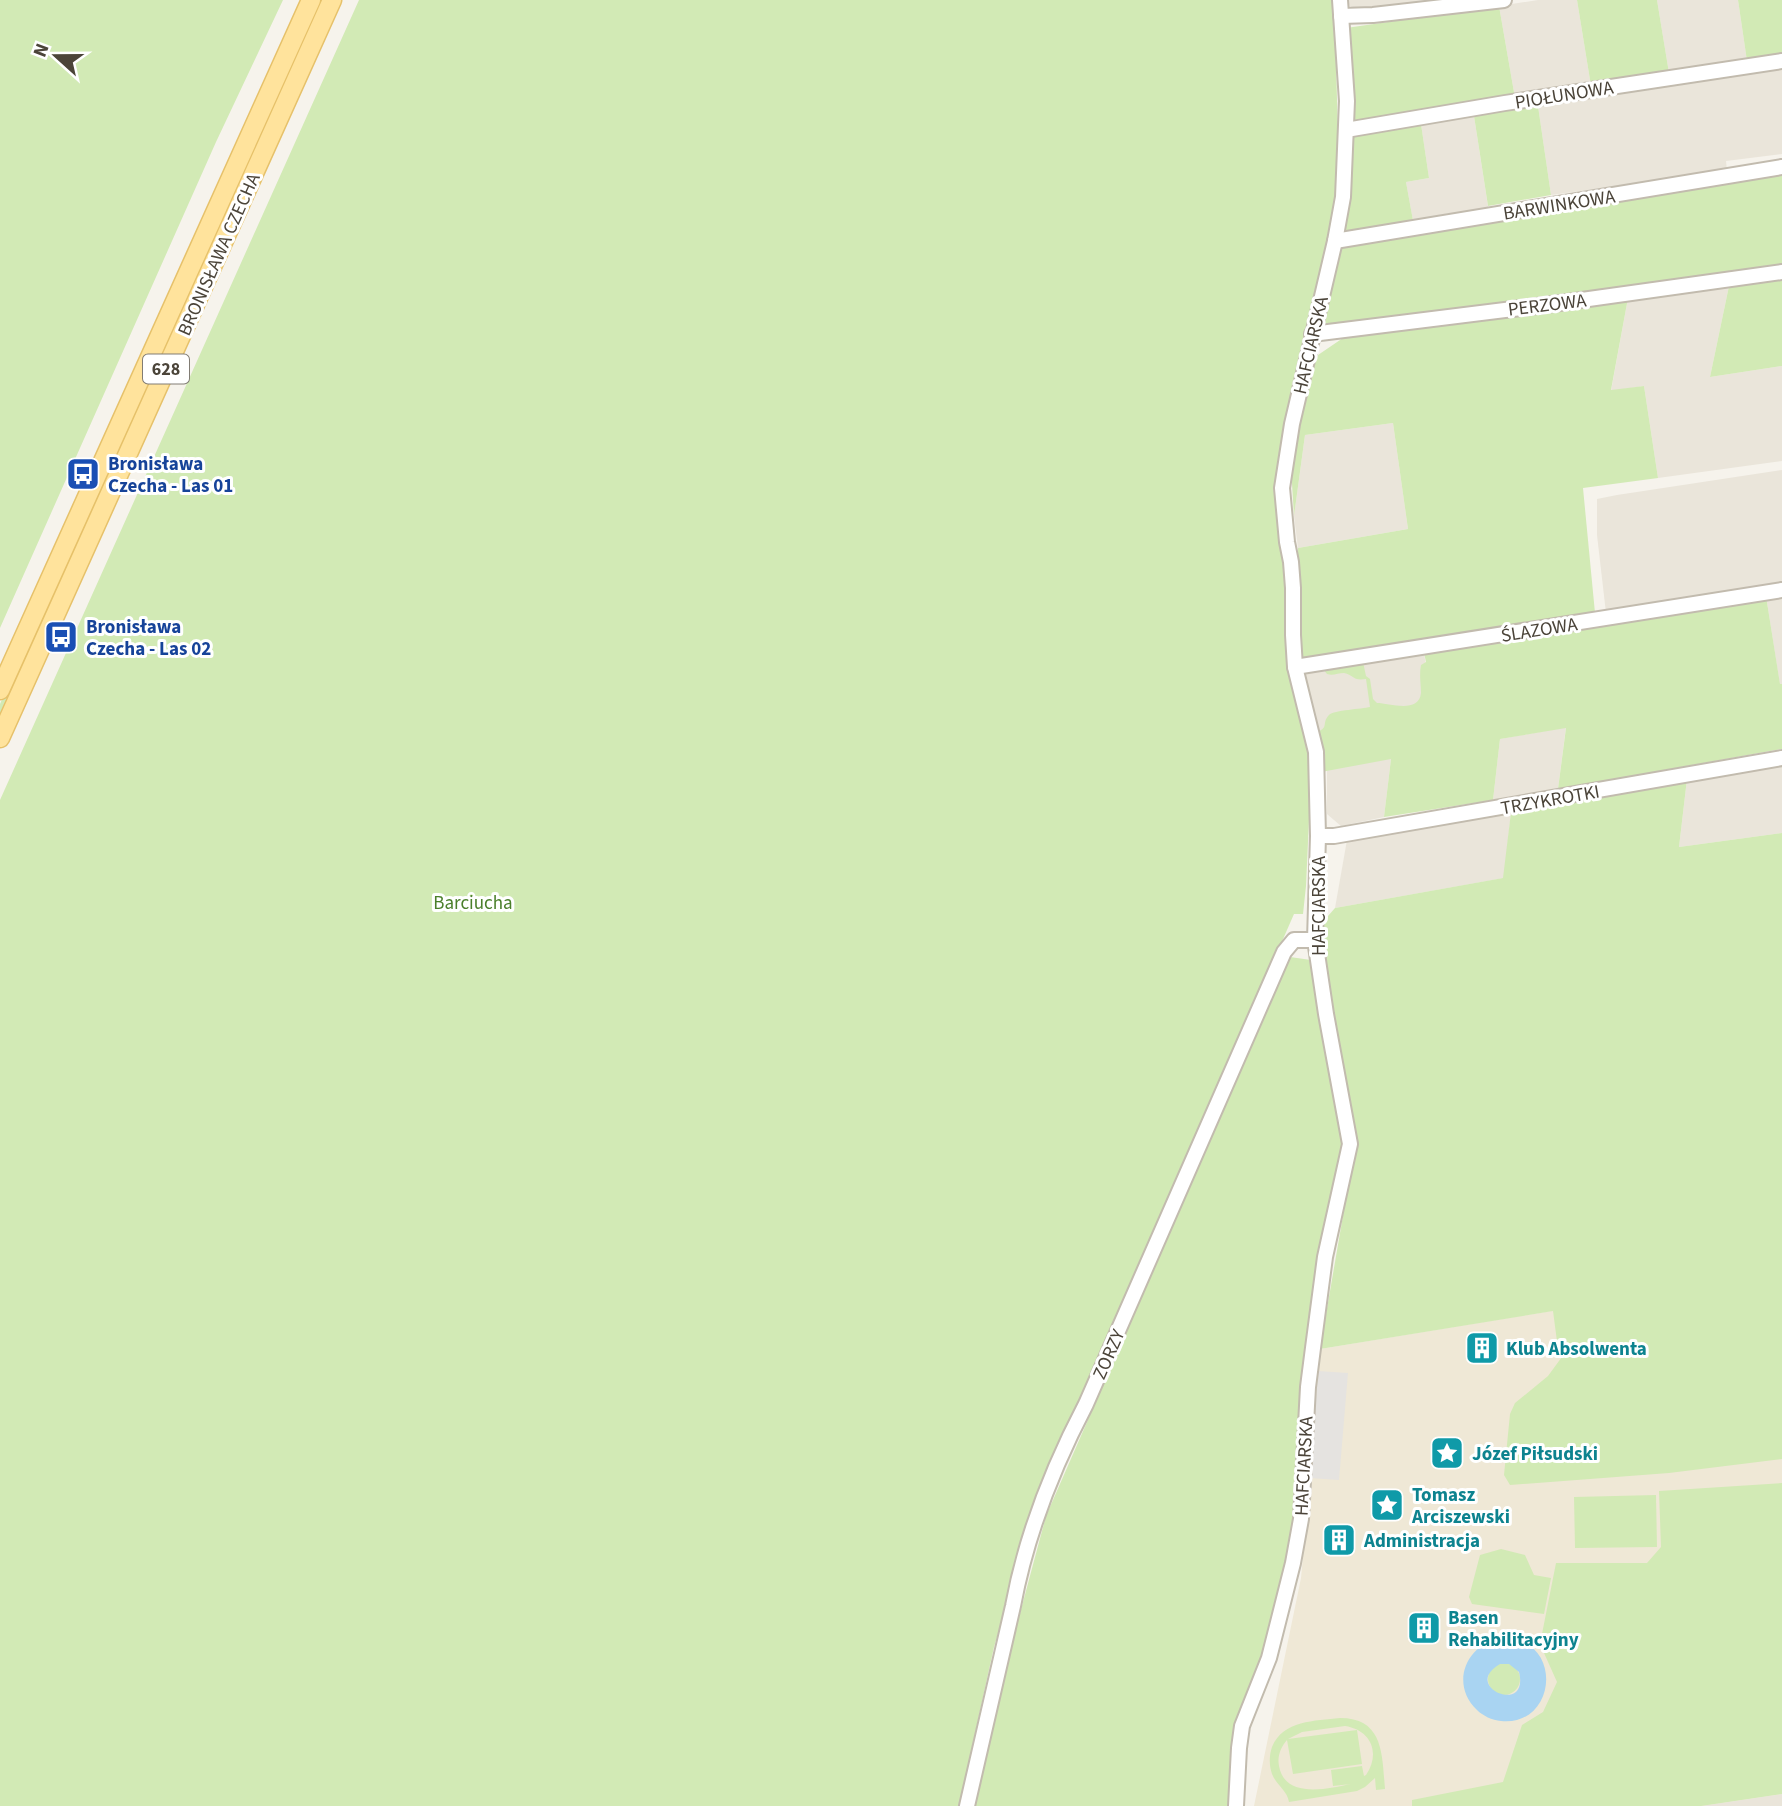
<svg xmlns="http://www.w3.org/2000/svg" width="1782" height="1806" viewBox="0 0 1782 1806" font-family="'Source Sans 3',sans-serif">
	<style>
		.residential { fill: #eae5da }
		.education { fill: #efe8d6 }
		.green { fill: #d2eab5; fill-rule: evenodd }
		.parking { fill: #e5e3e0 }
		.water { fill: #a9d4f2; fill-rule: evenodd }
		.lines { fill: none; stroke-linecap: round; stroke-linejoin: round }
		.minor-casing { stroke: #c2bbae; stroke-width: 18 }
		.major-casing { stroke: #e6c16a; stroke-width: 21 }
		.minor { stroke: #fff; stroke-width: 14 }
		.major { stroke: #ffe39c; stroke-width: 18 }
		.labels { text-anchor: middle; stroke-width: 6; stroke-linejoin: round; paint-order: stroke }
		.shield { fill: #fff; stroke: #817c74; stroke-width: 2 }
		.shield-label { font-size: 18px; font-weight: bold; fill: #4b4439 }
		.street-label { font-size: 19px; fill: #4b4439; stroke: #fff }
		.transit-label { font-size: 19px; font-weight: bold; fill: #164399; stroke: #fff; text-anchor: start }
		.park-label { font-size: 19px; fill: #4a7f2a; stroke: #fff }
		.culture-label { font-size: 19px; font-weight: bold; fill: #0d838f; stroke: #fff; text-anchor: start }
	</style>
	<rect width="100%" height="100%" fill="#f6f3ec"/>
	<!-- residential -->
	<g class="residential">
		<polygon points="1346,0 1466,0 1380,10 1356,9 1348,5"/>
		<polygon points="1538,0 1577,0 1591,86 1515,98 1499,6"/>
		<polygon points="1657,0 1738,0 1747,61 1669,73"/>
		<polygon points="1782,67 1782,154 1726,161 1727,171 1551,195 1538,106"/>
		<polygon points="1474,116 1489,213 1452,217 1450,213 1434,216 1434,220 1414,226 1406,182 1429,178 1421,124"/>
		<polygon points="1729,286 1710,377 1782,366 1782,461 1658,478 1644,386 1611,391 1628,298"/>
		<polygon points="1393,423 1408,529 1298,548 1294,516 1305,435"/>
		<polygon points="1782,470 1782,585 1606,613 1597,535 1597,499 1617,495"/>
		<polygon points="1782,594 1782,684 1780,685 1766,596"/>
		<polygon points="1424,653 1439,749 1391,759 1384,817 1341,826 1327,814 1327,771 1321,772 1300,672"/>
		<polygon points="1566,727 1558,789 1493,800 1500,739"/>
		<polygon points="1782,763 1782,833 1679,847 1687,779"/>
		<polygon points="1511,812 1504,878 1335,908 1347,840"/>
		<polygon points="1782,1794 1782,1806 1701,1806"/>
	</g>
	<!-- education -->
	<polygon class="education" points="1782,1273 1782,1794 1701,1806 1254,1806 1301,1578 1309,1491 1312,1489 1312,1481 1310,1478 1320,1349"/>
	<!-- green -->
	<g class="green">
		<polygon points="0,0 283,0 216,142 0,628"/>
		<polygon points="317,0 326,0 0,723 0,704"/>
		<polygon points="359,0 1334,0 1340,197 1279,477 1312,754 1306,886 1303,914 1294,914 1037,1501 994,1647 959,1806 0,1806 0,800"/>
		<polygon points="1577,0 1657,0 1669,73 1591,86"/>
		<polygon points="1738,0 1782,0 1782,55 1747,61"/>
		<polygon points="1499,6 1515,98 1351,125 1346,28"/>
		<polygon points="1538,106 1551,195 1488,206 1474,116"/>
		<polygon points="1421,124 1429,178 1406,182 1414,226 1345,235 1351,133"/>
		<polygon points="1782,172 1782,267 1323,329 1325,308 1343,244"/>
		<polygon points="1782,278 1782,366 1710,377 1729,286"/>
		<polygon points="1628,298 1611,390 1644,386 1658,478 1583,488 1595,613 1296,663 1298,548 1408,529 1393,423 1305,435 1294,516 1291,468 1309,373 1318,355 1343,338"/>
		<path d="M1766,596L1780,684H1782V749L1558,789L1566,728L1500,739L1493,800L1384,817L1391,759L1321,772L1315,732C1330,729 1321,723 1329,715C1334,710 1362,709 1370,707L1366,679C1352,681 1354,675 1344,673C1338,673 1333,676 1327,674L1323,669L1363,662L1366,676L1370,679L1373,699L1377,703C1389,703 1419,714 1421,693C1421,684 1419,675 1421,665L1426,662L1424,653Z"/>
		<polygon points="1687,779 1679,847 1782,833 1782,1459 1669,1473 1510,1485 1504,1475 1510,1414 1515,1403 1548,1376 1567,1350 1558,1349 1553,1311 1320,1349 1349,1181 1324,962 1321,924 1335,908 1503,878 1511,812"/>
		<polygon points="1290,957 1311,960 1345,1143 1298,1494 1266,1659 1240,1734 1228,1806 973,1806 996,1703 1046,1516"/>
		<polygon points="1782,1483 1782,1794 1701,1806 1412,1806 1412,1800 1503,1782 1522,1725 1543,1712 1557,1682 1540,1644 1556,1563 1647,1563 1661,1547 1659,1491"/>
		<polygon points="1656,1495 1657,1547 1575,1548 1574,1497"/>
		<polygon points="1501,1549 1525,1555 1534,1575 1551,1578 1544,1614 1472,1604 1469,1597 1480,1555"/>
		<circle cx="1504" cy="1679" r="16"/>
		<path d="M1340,1718C1384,1718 1382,1755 1385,1789L1376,1790L1375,1778L1365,1787L1357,1791L1289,1802C1287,1790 1277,1786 1272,1774C1269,1766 1269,1755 1272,1747C1283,1720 1315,1721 1340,1718ZM1345,1726C1371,1730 1381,1753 1366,1775L1364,1776L1362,1766L1331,1770L1333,1786L1351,1784C1327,1789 1285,1799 1279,1766C1277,1756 1281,1747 1287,1740L1293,1774L1362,1764L1357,1730L1288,1739L1302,1732Z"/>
	</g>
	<!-- parking -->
	<polygon class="parking" points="1318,1371 1348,1373 1339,1480 1310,1478"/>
	<!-- water -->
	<path class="water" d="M1502,1637C1565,1638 1557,1727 1501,1721C1492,1720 1483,1716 1477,1710C1449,1683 1467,1644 1502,1637ZM1500,1664H1509L1519,1672C1530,1716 1460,1687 1500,1664Z"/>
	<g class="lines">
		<defs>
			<g id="minor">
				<polyline points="1341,16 1373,15 1504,0"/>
				<polyline points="1346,130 1505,103 1782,61"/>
				<polyline points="1335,241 1782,167"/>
				<polyline points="1312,334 1553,304 1782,272"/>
				<polyline points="1295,667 1782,590"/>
				<polyline points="1318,836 1334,836 1782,758"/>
				<path d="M967,1806L1013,1606C1026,1536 1053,1467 1086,1404L1284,952L1294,940H1315"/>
				<polyline points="1236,1806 1239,1748 1242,1726 1269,1658 1293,1563 1301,1519 1308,1387 1313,1348 1325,1257 1350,1144 1326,1014 1315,940 1318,836 1316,752 1295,667 1293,635 1293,588 1291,562 1287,542 1282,488 1292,424 1335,241 1343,197 1347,101 1340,0"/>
			</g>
			<g id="major">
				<polyline points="0,690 311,0"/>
				<polyline points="0,738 332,0"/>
			</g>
		</defs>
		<!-- minor casing -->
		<use href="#minor" class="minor-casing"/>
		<!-- major casing -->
		<use href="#major" class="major-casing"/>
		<!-- minor -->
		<use href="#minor" class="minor"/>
		<!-- major -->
		<use href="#major" class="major"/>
	</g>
	<!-- icons -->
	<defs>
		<symbol id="bus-square" viewBox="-11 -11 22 22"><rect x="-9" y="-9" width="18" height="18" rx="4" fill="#1a4fb4" stroke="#fff"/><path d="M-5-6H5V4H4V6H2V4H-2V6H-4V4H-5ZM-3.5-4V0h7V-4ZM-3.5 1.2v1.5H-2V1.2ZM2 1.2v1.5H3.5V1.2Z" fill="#fff"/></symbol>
		<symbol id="building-square" viewBox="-11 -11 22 22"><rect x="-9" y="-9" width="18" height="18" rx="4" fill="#0f9aa8" stroke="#fff"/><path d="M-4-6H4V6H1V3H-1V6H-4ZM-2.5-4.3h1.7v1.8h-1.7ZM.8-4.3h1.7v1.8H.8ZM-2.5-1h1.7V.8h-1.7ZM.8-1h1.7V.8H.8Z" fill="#fff"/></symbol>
		<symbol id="sight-square" viewBox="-11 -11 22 22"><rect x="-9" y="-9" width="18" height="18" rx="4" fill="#0f9aa8" stroke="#fff"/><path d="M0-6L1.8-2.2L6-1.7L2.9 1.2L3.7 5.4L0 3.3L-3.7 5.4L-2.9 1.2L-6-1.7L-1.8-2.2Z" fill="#fff"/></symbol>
	</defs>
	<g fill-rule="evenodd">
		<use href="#bus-square" x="64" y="455" width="38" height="38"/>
		<use href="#bus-square" x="42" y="618" width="38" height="38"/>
		<use href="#building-square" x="1463" y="1329" width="38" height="38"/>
		<use href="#sight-square" x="1428" y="1434" width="38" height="38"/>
		<use href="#sight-square" x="1368" y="1486" width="38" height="38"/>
		<use href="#building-square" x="1320" y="1521" width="38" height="38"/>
		<use href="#building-square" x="1405" y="1609" width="38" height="38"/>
	</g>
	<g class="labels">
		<!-- shield labels -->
		<rect class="shield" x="143" y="354.5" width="46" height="29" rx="5"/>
		<g class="shield-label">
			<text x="166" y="375">628</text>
		</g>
		<!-- street labels -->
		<g class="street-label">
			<text transform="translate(1564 94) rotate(-9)" y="7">PIOŁUNOWA</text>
			<text transform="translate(1559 204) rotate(-9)" y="7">BARWINKOWA</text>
			<text transform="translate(218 254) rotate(-66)" y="7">BRONISŁAWA CZECHA</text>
			<text transform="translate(1547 304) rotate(-7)" y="7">PERZOWA</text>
			<text transform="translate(1310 345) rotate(-77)" y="7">HAFCIARSKA</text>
			<text transform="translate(1539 629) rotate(-9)" y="7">ŚLAZOWA</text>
			<text transform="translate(1550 799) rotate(-10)" y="7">TRZYKROTKI</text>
			<text transform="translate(1318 906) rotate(-90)" y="7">HAFCIARSKA</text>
			<text transform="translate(1108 1354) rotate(-66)" y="7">ZORZY</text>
			<text transform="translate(1303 1466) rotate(-87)" y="7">HAFCIARSKA</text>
		</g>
		<!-- transit labels -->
		<g class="transit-label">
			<text x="108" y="470">Bronisława<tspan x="108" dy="22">Czecha - Las 01</tspan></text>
			<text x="86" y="633">Bronisława<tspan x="86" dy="22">Czecha - Las 02</tspan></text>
		</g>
		<!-- park labels -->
		<g class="park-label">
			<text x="473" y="909">Barciucha</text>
		</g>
		<!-- culture labels -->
		<g class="culture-label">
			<text x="1506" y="1355">Klub Absolwenta</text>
			<text x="1472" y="1460">Józef Piłsudski</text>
			<text x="1412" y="1501">Tomasz<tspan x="1412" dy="22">Arciszewski</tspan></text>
			<text x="1364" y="1547">Administracja</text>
			<text x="1448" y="1624">Basen<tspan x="1448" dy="22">Rehabilitacyjny</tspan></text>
		</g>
	</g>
	<!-- north arrow -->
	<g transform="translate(56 56) rotate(291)" stroke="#ffffff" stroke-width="5" paint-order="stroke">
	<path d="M0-5L12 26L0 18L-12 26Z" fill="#4b4439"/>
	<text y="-10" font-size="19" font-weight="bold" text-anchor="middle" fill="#4b4439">N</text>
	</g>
</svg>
